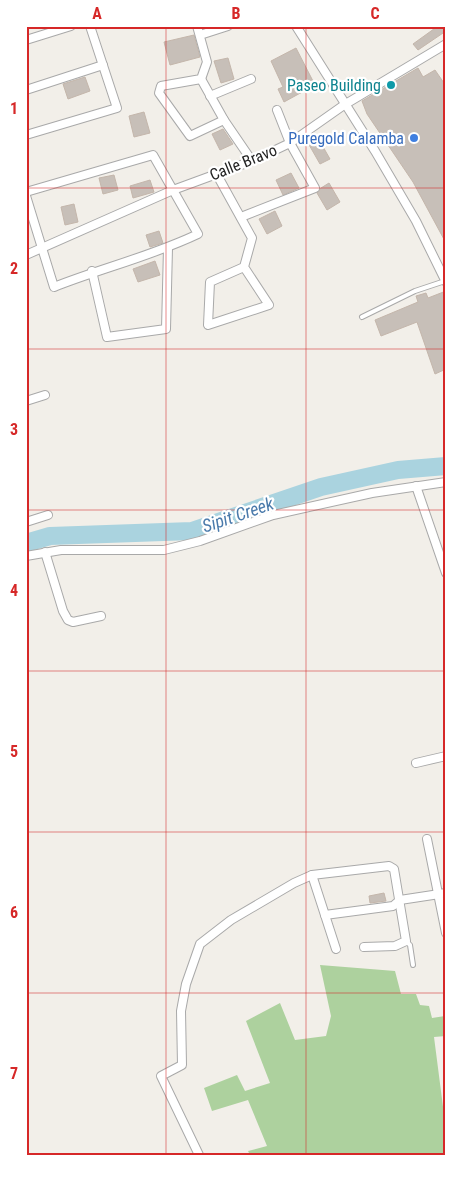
<svg xmlns="http://www.w3.org/2000/svg" width="472" height="1181" viewBox="0 0 472 1181" font-family="'Roboto Condensed',sans-serif">
	<style>
		.forest { fill: #add19e }
		.lines { fill: none; stroke-linecap: round; stroke-linejoin: round }
		.river { stroke: #aad3df; stroke-width: 18 }
		.building { fill: #c7bfb8; stroke: #c4b6ab }
		.service-casing { stroke: #a9a9a9; stroke-width: 6 }
		.minor-casing { stroke: #a9a9a9; stroke-width: 10 }
		.service { stroke: #fff; stroke-width: 4 }
		.minor { stroke: #fff; stroke-width: 8 }
		.grid { fill: none; stroke: #d62828; stroke-width: 1; stroke-opacity: 0.55 }
		.culture-dot { fill: #0f9aa8; stroke: #fff; stroke-width: 2 }
		.shop-dot { fill: #3f7fe0; stroke: #fff; stroke-width: 2 }
		.labels { text-anchor: middle; stroke-width: 4.5; stroke-linejoin: round; paint-order: stroke }
		.culture-label { font-size: 16px; fill: #0d838f; stroke: #fff; text-anchor: end }
		.shop-label { font-size: 16px; fill: #366cbe; stroke: #fff; text-anchor: end }
		.street-label { font-size: 16px; fill: #222; stroke: #fff }
		.water-label { font-size: 18px; font-style: italic; fill: #4a7aab; stroke: #fff }
		.neatline { fill: none; stroke: #d62828; stroke-width: 2 }
		.grid-label { font-size: 16px; text-anchor: middle; font-weight: bold; fill: #d62828 }
	</style>
	<rect width="100%" height="100%" fill="#f2efe9"/>
	<!-- forest -->
	<polygon class="forest" points="320,965 395,971 401,994 416,994 420,1005 429,1006 432,1018 445,1016 446,1036 434,1037 446,1130 446,1155 250,1155 248,1151 267,1146 248,1100 212,1111 204,1088 237,1075 245,1091 270,1083 246,1021 280,1003 295,1040 326,1036 331,1016"/>
	<g class="lines">
		<!-- river -->
		<polyline class="river" points="26,543 50,536 192,531 321,487 398,470 446,466"/>
	</g>
	<!-- building -->
	<g class="building">
		<polygon points="438,26 446,26 446,31 418,50 413,44"/>
		<polygon points="194,35 200,57 170,65 164,42"/>
		<polygon points="296,48 315,85 284,102 278,89 283,87 271,61"/>
		<polygon points="228,58 234,79 221,83 214,61"/>
		<polygon points="418,68 423,77 435,70 446,86 446,243 413,182 367,114 362,101"/>
		<polygon points="85,77 90,91 68,99 63,84"/>
		<polygon points="144,112 150,133 134,137 129,116"/>
		<polygon points="223,129 233,144 220,150 212,134"/>
		<polygon points="318,138 330,159 320,164 308,143"/>
		<polygon points="291,173 299,188 283,195 276,180"/>
		<polygon points="114,175 118,190 103,194 99,178"/>
		<polygon points="150,180 154,192 133,198 130,186"/>
		<polygon points="329,183 340,202 327,210 317,193 321,188"/>
		<polygon points="74,204 78,222 65,225 61,207"/>
		<polygon points="275,211 282,226 267,234 259,219"/>
		<polygon points="159,231 163,243 150,247 146,235"/>
		<polygon points="155,261 160,275 138,282 133,269"/>
		<polygon points="446,291 446,369 435,374 417,322 381,336 375,320 418,302 416,296 426,293 428,298"/>
		<polygon points="384,893 386,901 370,903 369,896"/>
	</g>
	<g class="lines">
		<defs>
			<g id="service">
				<polyline points="362,317 415,291 445,281"/>
				<polyline points="406,941 410,945 413,965"/>
			</g>
			<g id="minor">
				<polyline points="197,26 207,62 201,79 161,86 159,93 190,136 224,120"/>
				<polyline points="296,26 375,151 416,221 446,282"/>
				<polyline points="200,35 228,26"/>
				<polyline points="26,40 71,26"/>
				<polyline points="201,79 224,120 252,161"/>
				<polyline points="26,90 103,65"/>
				<polyline points="210,96 251,79"/>
				<polyline points="26,135 117,108 90,26"/>
				<polyline points="216,173 252,238 244,267 269,305 208,325 210,282 244,267"/>
				<path d="M26,192L153,155L198,234C152,256 102,268 54,287L26,196"/>
				<polyline points="241,217 315,188 290,143 277,110"/>
				<polyline points="26,255 173,190 252,161 290,143 344,105 446,44"/>
				<polyline points="92,271 107,337 166,329 168,248"/>
				<polyline points="26,401 45,395"/>
				<polyline points="416,486 446,573"/>
				<polyline points="26,522 48,515"/>
				<polyline points="45,552 63,611 68,620 73,622 101,616"/>
				<polyline points="26,556 61,550 164,550 200,541 273,515 372,493 446,482"/>
				<polyline points="416,763 446,756"/>
				<polyline points="427,839 446,933"/>
				<polyline points="312,875 336,949"/>
				<polyline points="325,915 393,906 400,900 446,893"/>
				<polyline points="199,1155 161,1076 182,1065 181,1011 186,984 200,944 231,920 294,883 312,875 389,866 394,869 406,941 395,946 364,947"/>
			</g>
		</defs>
		<!-- service casing -->
		<use href="#service" class="service-casing"/>
		<!-- minor casing -->
		<use href="#minor" class="minor-casing"/>
		<!-- service -->
		<use href="#service" class="service"/>
		<!-- minor -->
		<use href="#minor" class="minor"/>
	</g>
	<!-- grid -->
	<path class="grid" d="M166,26V1155M306,26V1155M26,188H446M26,349H446M26,510H446M26,671H446M26,832H446M26,993H446"/>
	<!-- markers -->
	<circle class="culture-dot" cx="391" cy="85" r="5"/>
	<circle class="shop-dot" cx="414" cy="138" r="5"/>
	<g class="labels">
		<!-- culture labels -->
		<g class="culture-label">
			<text x="381" y="91">Paseo Building</text>
		</g>
		<!-- shop labels -->
		<g class="shop-label">
			<text x="404" y="144">Puregold Calamba</text>
		</g>
		<!-- street labels -->
		<g class="street-label">
			<text transform="translate(243 162) rotate(-22)" y="6">Calle Bravo</text>
		</g>
		<!-- water labels -->
		<g class="water-label">
			<text transform="translate(238 515) rotate(-19)" y="6">Sipit Creek</text>
		</g>
	</g>
	<!-- border -->
	<rect width="472" height="1181" fill="none" stroke="#ffffff" stroke-width="55"/>
	<rect x="28" y="28" width="416" height="1126" class="neatline"/>
	<g class="grid-label">
		<text x="97" y="19">A</text>
		<text x="236" y="19">B</text>
		<text x="375" y="19">C</text>
		<text x="14" y="114">1</text>
		<text x="14" y="274">2</text>
		<text x="14" y="435">3</text>
		<text x="14" y="596">4</text>
		<text x="14" y="757">5</text>
		<text x="14" y="918">6</text>
		<text x="14" y="1079">7</text>
	</g>
</svg>
